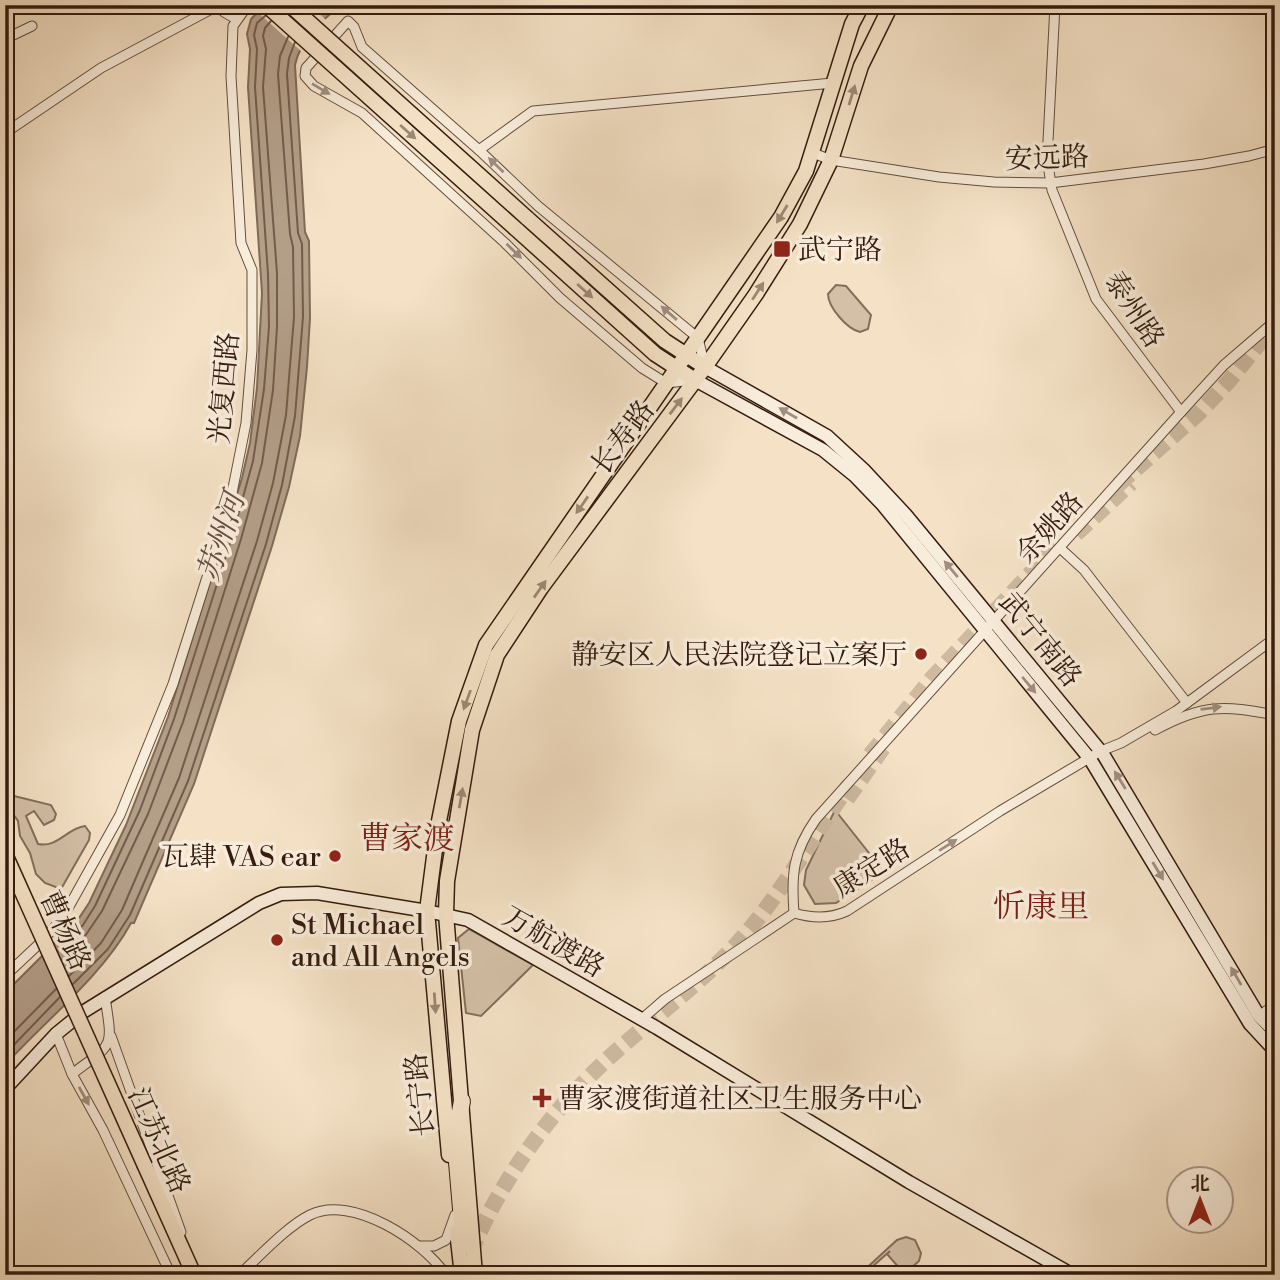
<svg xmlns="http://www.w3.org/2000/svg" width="1280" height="1280" viewBox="0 0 1280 1280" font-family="'Libre Bodoni','Noto Serif SC',serif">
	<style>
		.green { fill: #d4c0a7; stroke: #846e5b; stroke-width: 2 }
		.water { fill: #b39e88; stroke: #806a58; stroke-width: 2 }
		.pier { fill: #f5e2c6 }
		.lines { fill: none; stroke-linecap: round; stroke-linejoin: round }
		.shore { stroke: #745c4c; stroke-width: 2 }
		.highway-tunnel { stroke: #cebaa1; stroke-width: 16; stroke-dasharray: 16 8; stroke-linecap: butt }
		.street-casing { stroke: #644d3d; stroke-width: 11 }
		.secondary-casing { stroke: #341b0f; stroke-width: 15 }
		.primary-casing { stroke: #341b0f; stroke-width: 17 }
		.highway-casing { stroke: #341b0f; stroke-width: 18 }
		.street { stroke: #f8ecda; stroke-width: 9 }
		.secondary { stroke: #f8ecda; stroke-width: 12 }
		.primary { stroke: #f5e2c6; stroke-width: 14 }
		.highway { stroke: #f5e2c6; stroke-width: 16 }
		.primary-bridge-casing { stroke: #341b0f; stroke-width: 17; stroke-linecap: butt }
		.primary-bridge { stroke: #f5e2c6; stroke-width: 14 }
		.oneway { fill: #a08e7f }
		.oneway2 { fill: #9e8874 }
		.poi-dot { fill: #8f2418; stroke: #f8ecda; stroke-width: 2.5 }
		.labels { text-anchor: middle; stroke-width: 7; stroke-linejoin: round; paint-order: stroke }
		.street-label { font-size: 28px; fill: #341b0f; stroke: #f8ecda }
		.poi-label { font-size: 28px; fill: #341b0f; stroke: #f8ecda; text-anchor: start }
		.water-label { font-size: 30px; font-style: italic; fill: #674f3f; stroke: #f8ecda }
		.quarter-label { font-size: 32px; fill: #7a1f14; stroke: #f8ecda }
	</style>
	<rect width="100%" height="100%" fill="#f5e2c6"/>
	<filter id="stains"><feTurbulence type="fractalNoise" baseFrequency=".00286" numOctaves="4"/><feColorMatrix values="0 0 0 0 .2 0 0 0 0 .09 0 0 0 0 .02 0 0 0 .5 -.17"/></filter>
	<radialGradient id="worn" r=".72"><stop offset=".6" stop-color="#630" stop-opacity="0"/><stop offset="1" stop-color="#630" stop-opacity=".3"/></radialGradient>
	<!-- green -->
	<g class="green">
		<path d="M836,285L846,286L871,315L868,329L860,332C847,329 828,307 828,294Z"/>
		<path d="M10,795L51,805L56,814L54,820L44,825L34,811L26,816L38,844C58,848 67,828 85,826L90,833L89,840L61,889L45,883L36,874L30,853L20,836L18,821L5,803V797Z"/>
		<polygon points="835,810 884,872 836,903 815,904 804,885 806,870"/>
		<polygon points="469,929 533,965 481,1016 466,1013 458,938"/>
		<polygon points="906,1237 915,1240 921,1253 919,1261 903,1275 898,1275 902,1271 887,1254 890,1251 863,1275 859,1275 897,1240"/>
	</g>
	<!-- water -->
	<path class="water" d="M265,5H341C320,22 301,38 295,65L305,232L309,241L310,318L307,367L300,436L289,487L272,546L194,784L134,923H131C103,975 46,1020 5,1065V993L77,921L89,903L126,825L168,717L242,478L250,443L257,388L262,293L248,87L250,49L247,34L251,19Z"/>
	<!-- pier -->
	<polygon class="pier" points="260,5 310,5 327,21 309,40 302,52 255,10"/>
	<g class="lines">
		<!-- shore -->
		<g class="shore">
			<polyline points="58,951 83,925 95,906 140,810 174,719 232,537 253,461 264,389 269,327 268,274 255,87 257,49 254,35 257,23 265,16"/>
			<polyline points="62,960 83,939 102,911 148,814 183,722 241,539 262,463 273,390 277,327 277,273 263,87 266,49 263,36 265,28 271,21"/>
			<polyline points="69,976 101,943 122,910 179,778 257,541 273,483 286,415 294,317 293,247 290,234 278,74 280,56 288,37"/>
			<polyline points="73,984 108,949 130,915 188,781 266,544 282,485 295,416 303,317 302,244 298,233 287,74 289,58 295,42"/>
			<polyline points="5,1041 56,989"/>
			<polyline points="5,1054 60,997"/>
		</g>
		<!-- highway-tunnel -->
		<g class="highway-tunnel">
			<polyline points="1118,485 1199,413 1229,381 1275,324"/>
			<polyline points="1076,534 1131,483"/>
			<polyline points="870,755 932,678 1060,542"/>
			<polyline points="847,799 883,748"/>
			<path d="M470,1253C500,1184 542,1122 596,1070C638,1029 687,995 728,953C777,903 809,842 849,785"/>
		</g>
		<defs>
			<g id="street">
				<polyline points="219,5 224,12 236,19"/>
				<polyline points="1055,5 1048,141 1048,165 1052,190 1096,299 1181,412"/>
				<polyline points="5,39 32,26"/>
				<polyline points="5,133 101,68 219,5"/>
				<polyline points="479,150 533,111 833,83"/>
				<polyline points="813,153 831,160 939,177 994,182 1050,183 1204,164 1249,156 1275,149"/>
				<polyline points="694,380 666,383 642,368 560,298 505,243 362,113 314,86 305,76 306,68 348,21 354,27 362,47 479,150 538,206 698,338 705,367"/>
				<polyline points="1060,548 1084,570 1187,703"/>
				<path d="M1155,730C1203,704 1223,705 1275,715"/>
				<path d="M794,913C791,874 793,852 816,819L1181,412L1224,365L1275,321"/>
				<path d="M794,913C811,918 830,919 847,911L1000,811L1101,751L1121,743L1176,711L1275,638"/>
				<polyline points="5,976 39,944 62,919 120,815 173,684 229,508 246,423 252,350 252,270 241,243 231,76 233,26 248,5"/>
				<polyline points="1259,1016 1273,1006 1275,997"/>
				<polyline points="642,1019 665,999 794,913"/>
				<polyline points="56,1034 72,1074 103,1130 171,1275"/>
				<polyline points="111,1036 181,1232"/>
				<path d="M72,1074C114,1042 113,1050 105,997"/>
				<polyline points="419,1246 434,1246 446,1240 455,1215"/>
				<path d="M239,1275C260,1256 286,1227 310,1215C352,1194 423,1241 446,1275"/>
				<polyline points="1271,1275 1275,1273"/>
			</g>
			<g id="secondary">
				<polyline points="705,367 827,436 865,471 906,515 1103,754 1259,1016 1275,1032"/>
				<polyline points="695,380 823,450 855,476 882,504 1090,759 1250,1024 1275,1051"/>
				<polyline points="5,1089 56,1034 83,1012 259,903 281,894 317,893 427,911 468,920 657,1028 909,1182 1073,1275"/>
			</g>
			<g id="primary">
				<polyline points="527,218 665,341 705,367"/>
				<polyline points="516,229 655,354 695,380"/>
				<polyline points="449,1155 427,911 438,826 459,721 486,645 781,217 806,171 852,24 862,5"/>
				<polyline points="145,1166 194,1275"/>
				<polyline points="457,1231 462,1275"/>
				<polyline points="475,1275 446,914 447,881 472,730 497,655 541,588 705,367 756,294 800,224 831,160 861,66 891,5"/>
			</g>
			<polyline id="highway" points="462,1101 455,1139 464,1244"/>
		</defs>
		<!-- street casing -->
		<use href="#street" class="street-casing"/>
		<!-- secondary casing -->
		<use href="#secondary" class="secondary-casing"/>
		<!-- primary casing -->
		<use href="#primary" class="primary-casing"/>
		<!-- highway casing -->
		<use href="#highway" class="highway-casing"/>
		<!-- street -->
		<use href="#street" class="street"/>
		<!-- secondary -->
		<use href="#secondary" class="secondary"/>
		<!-- primary -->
		<use href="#primary" class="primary"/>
		<!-- highway -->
		<use href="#highway" class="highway"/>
		<defs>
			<g id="primary-bridge">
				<polyline points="266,5 516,229"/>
				<polyline points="290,5 527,218"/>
				<polyline points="5,854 145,1166"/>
			</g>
		</defs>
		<!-- primary-bridge casing -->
		<use href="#primary-bridge" class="primary-bridge-casing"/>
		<!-- primary-bridge -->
		<use href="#primary-bridge" class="primary-bridge"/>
	</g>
	<!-- one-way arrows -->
	<defs><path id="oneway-solid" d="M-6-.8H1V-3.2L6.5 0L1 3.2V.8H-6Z" transform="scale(1.75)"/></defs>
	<g class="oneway">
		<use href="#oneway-solid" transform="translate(321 89) rotate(31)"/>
		<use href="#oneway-solid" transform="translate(496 165) rotate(-136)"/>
		<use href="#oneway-solid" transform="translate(514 251) rotate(44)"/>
		<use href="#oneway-solid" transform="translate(669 313) rotate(-139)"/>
		<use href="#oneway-solid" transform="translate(788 413) rotate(-150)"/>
		<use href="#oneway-solid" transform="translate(951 569) rotate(-130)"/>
		<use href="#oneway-solid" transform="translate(1029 685) rotate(50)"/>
		<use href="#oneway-solid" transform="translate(1211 708) rotate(-7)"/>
		<use href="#oneway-solid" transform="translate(1120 780) rotate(-122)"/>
		<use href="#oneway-solid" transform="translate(948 845) rotate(-32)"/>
		<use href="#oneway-solid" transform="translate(1158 871) rotate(59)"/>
		<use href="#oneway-solid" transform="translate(1236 976) rotate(-120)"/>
		<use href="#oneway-solid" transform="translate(84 1096) rotate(61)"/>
	</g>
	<g class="oneway2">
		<use href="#oneway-solid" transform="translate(852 95) rotate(-73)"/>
		<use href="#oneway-solid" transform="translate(408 132) rotate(42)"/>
		<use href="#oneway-solid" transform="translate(782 214) rotate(121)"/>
		<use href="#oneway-solid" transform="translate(585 291) rotate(42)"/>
		<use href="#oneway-solid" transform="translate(758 291) rotate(-57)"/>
		<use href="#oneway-solid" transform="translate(676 406) rotate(-53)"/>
		<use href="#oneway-solid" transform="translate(582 505) rotate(125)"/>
		<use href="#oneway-solid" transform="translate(540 589) rotate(-55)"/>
		<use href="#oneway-solid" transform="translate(467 700) rotate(110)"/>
		<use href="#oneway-solid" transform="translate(461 798) rotate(-80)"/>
		<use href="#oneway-solid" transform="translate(435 1003) rotate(86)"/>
	</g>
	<!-- markers -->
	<g class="poi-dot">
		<rect x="773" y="240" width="18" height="18" rx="3.5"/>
		<circle cx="921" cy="654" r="7"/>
		<circle cx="335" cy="856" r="7"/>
		<circle cx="277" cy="940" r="7"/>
		<path d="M538.5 1087.5h7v7h7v7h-7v7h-7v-7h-7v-7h7z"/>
	</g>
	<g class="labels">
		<!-- street labels -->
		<g class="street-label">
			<text transform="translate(1047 157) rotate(-2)" y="10">安远路</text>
			<text transform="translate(1135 309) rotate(57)" y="10">泰州路</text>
			<text transform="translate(223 388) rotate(-85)" y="10">光复西路</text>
			<text transform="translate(622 437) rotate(-53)" y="10">长寿路</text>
			<text transform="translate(1049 527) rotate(-48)" y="10">余姚路</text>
			<text transform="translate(1041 639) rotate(51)" y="10">武宁南路</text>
			<text transform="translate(871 867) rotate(-32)" y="10">康定路</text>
			<text transform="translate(66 930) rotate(66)" y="10">曹杨路</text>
			<text transform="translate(554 941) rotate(30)" y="10">万航渡路</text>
			<text transform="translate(419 1095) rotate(-96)" y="10">长宁路</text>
			<text transform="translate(160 1140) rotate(66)" y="10">江苏北路</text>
		</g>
		<!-- poi labels -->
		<g class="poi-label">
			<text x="798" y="259">武宁路</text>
			<text x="907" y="664" text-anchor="end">静安区人民法院登记立案厅</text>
			<text x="321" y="866" text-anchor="end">瓦肆 VAS ear</text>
			<text x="291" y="934">St Michael<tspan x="291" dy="32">and All Angels</tspan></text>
			<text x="558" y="1108">曹家渡街道社区卫生服务中心</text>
		</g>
		<!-- water labels -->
		<g class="water-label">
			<text transform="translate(221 537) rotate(-72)" y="10">苏州河</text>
		</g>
		<!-- quarter labels -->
		<g class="quarter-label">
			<text x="407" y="849">曹家渡</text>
			<text x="1041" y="917">忻康里</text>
		</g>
	</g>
	<!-- margin -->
	<rect width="1280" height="1280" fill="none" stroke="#f5e2c6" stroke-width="28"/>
	<rect x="7" y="7" width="1266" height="1266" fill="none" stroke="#341b0f" stroke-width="3.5"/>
	<rect x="14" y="14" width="1252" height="1252" fill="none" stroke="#341b0f" stroke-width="2"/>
	<!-- north arrow -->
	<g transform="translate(1200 1200)"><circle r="33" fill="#f8ecda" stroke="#aa9889" stroke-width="2"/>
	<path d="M0-5L12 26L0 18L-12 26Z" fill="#8f2418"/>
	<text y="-10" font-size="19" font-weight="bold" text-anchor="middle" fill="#341b0f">北</text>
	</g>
	<rect width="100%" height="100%" filter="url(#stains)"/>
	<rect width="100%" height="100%" fill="url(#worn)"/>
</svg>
